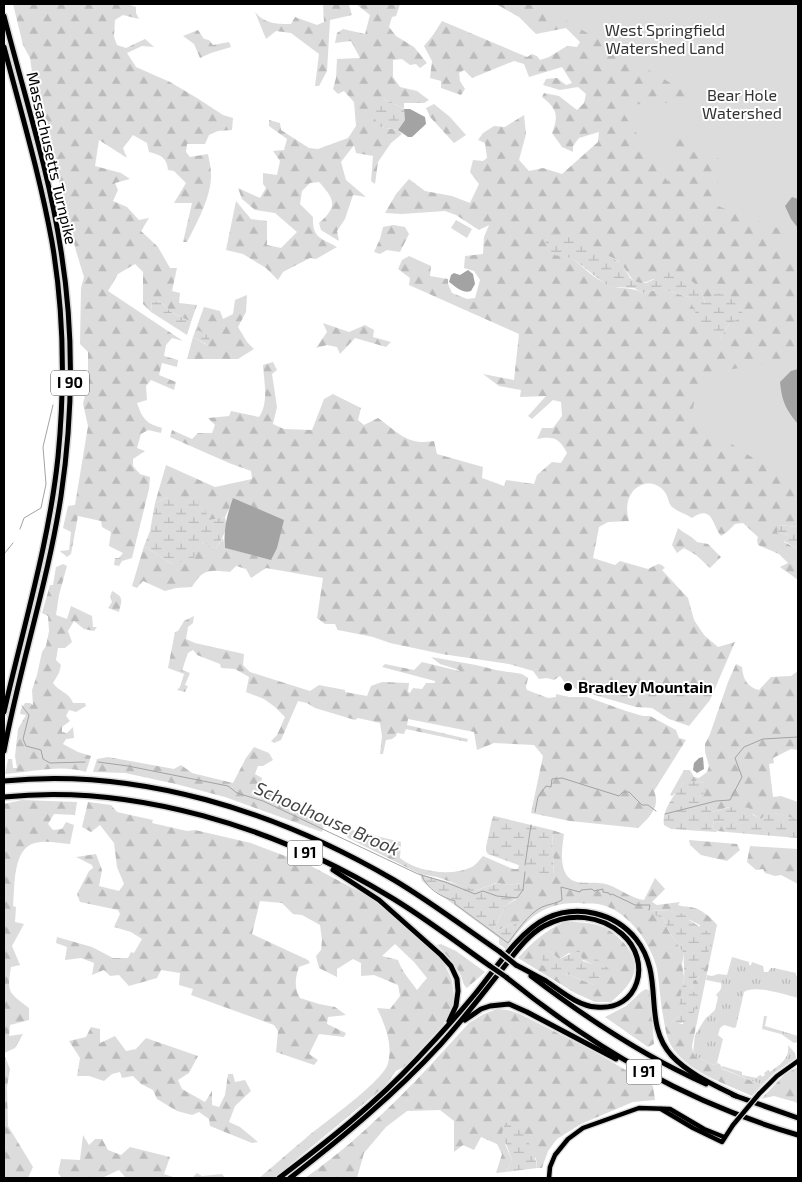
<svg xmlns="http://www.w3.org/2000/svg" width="802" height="1182" viewBox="0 0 802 1182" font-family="'Exo 2',sans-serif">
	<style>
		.grass { fill: url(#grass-tufts) }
		.forest { fill: url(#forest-firs); fill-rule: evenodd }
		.wetland { fill: url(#wetland-marsh) }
		.park { fill: #dcdcdc }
		.water { fill: #a3a3a3 }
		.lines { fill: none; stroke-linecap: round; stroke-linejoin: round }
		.stream { stroke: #a3a3a3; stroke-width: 1 }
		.major-casing { stroke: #dbdbdb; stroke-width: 7 }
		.highway-casing { stroke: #dbdbdb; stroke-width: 8 }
		.major { stroke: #000; stroke-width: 4.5 }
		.highway { stroke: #000; stroke-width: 5 }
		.major-bridge-casing { stroke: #dbdbdb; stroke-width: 7; stroke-linecap: butt }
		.highway-bridge-casing { stroke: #dbdbdb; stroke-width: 8; stroke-linecap: butt }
		.major-bridge { stroke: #000; stroke-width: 4.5 }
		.highway-bridge { stroke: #000; stroke-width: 5 }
		.poi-dot { fill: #000; stroke: #fff; stroke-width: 2 }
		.labels { text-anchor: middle; stroke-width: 4; stroke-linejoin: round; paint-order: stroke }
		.shield { fill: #fff; stroke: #4c4c4c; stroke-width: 1 }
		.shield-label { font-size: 15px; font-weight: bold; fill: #000 }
		.park-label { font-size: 16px; fill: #333; stroke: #fff }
		.street-label { font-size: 16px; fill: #000; stroke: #fff }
		.poi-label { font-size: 16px; font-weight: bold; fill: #000; stroke: #fff; text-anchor: start }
		.water-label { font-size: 18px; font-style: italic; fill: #444; stroke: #fff }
	</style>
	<defs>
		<pattern id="grass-tufts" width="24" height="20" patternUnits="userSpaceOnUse" patternTransform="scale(1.25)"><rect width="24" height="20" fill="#dcdcdc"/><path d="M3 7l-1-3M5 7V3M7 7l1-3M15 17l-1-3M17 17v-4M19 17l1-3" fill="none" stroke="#bbb"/></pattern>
		<pattern id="forest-firs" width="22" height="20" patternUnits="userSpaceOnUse" patternTransform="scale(1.25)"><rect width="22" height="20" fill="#dcdcdc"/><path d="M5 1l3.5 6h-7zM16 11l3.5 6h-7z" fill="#bbb"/></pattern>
		<pattern id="wetland-marsh" width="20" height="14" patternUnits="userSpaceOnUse" patternTransform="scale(1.25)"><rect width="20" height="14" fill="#dcdcdc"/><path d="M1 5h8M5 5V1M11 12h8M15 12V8" fill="none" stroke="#bbb"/></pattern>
	</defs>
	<rect width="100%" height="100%" fill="#fff"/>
	<!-- grass -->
	<g class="grass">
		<path d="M732,957L749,962V965H751L752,962L763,966L764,972H768L771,968H774L796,973V976L798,975V998C785,995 754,984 744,992L736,1027L734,1028L724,1025L720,1028L718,1035L723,1039L717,1063L714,1065L696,1057L693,1053L695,1035L705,1019L715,1010L718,997L716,995C720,990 722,990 721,983L706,980L707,975L712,976L718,974L727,975Z"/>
		<polygon points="764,1016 767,1016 765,1026 798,1036 798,1042 794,1043 781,1034 762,1029"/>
		<path d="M788,1045L795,1053L796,1058L774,1073L762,1085L721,1068L722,1066L742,1072V1075L757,1078L758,1076L761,1075L762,1077L765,1075L764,1073L768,1070L770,1072C781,1064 790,1058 788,1045Z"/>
	</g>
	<!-- forest -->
	<g class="forest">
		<path d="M13,4H127L136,7V13L139,19L123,15L115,20L114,37L117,45L126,48L145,39L154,47L142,46L127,53L136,67L170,82L197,98L223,115L233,118L232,130L218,131L209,135L205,144H187L186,152L190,157L208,154C209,160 211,167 211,174C212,195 197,223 187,242H183L192,203H174L186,183L174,171L168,170C167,157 160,155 149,152L147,143L133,135L123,148L127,158L99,140L95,166L121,173L130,179L115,183L118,190L113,201L127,207L139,220L149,218L141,231L158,247L170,268H177L172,291L180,293L179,303L197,305L191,322L171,312L161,302L152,301L151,312L143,304V272L135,264L118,274L108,291L183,341L172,338L166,345L164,356L178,360L177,367L162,363L159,375L176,382L174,390L151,380L146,386L147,400L137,403C143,420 146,423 162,428L161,433L148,430L141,434L137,448L145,451L133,459V466L140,474L150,477L149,489L132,558L122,561L119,566L114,565L115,558H119L123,553L109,546L111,532L102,527L101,521L78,516L71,554L67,557L60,551L69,550L71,532L63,528L68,506L75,505L88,426L83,404L88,382V352L80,344L81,288L84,277L76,251L49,138L35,93L30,58L23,45Z"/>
		<path d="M323,4H351L349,5L352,15L330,20L327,71L319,86H315L319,54L291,33L276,31L266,39L255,12C265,24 276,24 291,24L295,17L317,25L324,22Z"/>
		<path d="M356,4H400L396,16L392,17L389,27L396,36L414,47L427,63L420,68L416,64L410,65L402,59L393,60V77L400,87L417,91L429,100L424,103H404V109L384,99L380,127L398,130L402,134L391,143L378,162L375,184L371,181L373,156L356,153L354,145L341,162L346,180L366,197L353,195L345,219L337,231L339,241L321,230L319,223C338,206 335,200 319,182L310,183L302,191L300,204L313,217C312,238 321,238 337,247L316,259L310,258L283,272L278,280L266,268L243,254L226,250L236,201L251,219L267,221V245L281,248L297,232L275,213L255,210L242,199L238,188L260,198L266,188L263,184V173L277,175L280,161L273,151L284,150L287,139L269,126V120L280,123L281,130L309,148L318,149L348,138L356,126L354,102L344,91L338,94L333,89L336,78L337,59L360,58L351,41L335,43L337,33L343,29L365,34L370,15Z"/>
		<path d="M496,4H798V527L779,525L777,533L789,535L784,542L798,549V580L780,567L788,563L779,554L758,545L757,540L758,537L743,523L735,524L727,532L721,536C712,525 713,504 692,518C686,514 676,511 671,506C668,502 668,495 664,491C656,481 642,481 633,491C626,500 626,510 629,521L608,522L599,527L593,558L615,565L620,561L648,569L658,564L662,565L665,568L662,570L688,598L694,620L704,635L718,647L735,642L710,700L689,726L669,719L652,708L636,707L581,691L566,684L560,676L554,680L547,678L539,679L533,671L509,664L442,654L390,643L373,637L338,630L335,624H325L317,618L323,578L266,568L251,578L246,569L236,566L230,572C210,570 203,568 192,587L176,588L165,591L143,581L137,588L132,586L144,546L172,564L202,543L216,548L223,538L225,548L271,559L234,498L225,517L207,521L168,497L155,503L166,465L215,487L252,479L251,471L229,463L170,437L172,430L192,439L198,433H212L215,425L208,418L229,416L231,411L259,417C269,404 264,381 263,365L273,362L277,370L272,374L277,407L273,424L284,429L312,430L324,399L333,394L361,408L358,420L364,425L378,418C398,432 407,446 434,441L437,454L483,467L482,478L504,486L506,480L534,484L537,475L552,462L561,463L567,453C559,438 554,436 537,439L542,428H553L562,416L561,402L553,400L532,419L528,416L546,396L520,397L521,390L499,386L483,374L514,380L519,334L409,285L410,278L398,269L402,260L409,256L431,266L430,276L448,279V284L452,293L467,299L475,298L480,280L474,271L464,268L465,256L483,254L484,237L489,225L479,230L456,215L445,211L402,214L385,213L396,194L409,179L425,191L452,196L470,203L479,184L470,172L473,160L483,161L487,158L485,143L478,140L483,133L494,126L505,127L524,115L526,134L519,160L529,171L543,168L562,174L598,142L599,132L579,138L573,146V152L562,147L552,133C559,115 557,109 542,97L544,93L559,96L577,110L584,103L586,94L578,87L560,90L543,85L546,79L557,78L566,85L572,83L562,67L529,77L524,64L514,61L472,78L464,70L459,73L460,81L465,89L461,95L441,88V81L430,78L432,61L424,46L433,35L442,21L527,57L532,54L537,56L540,60L549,57L567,46L577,47L580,42L566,28L536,34L519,17ZM605,255C611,257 619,260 622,265C632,278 634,289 653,279L701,289L705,303L735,304L742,311L729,324L720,339L691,298L665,290H656L643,293C630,286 621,290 608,285C595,279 583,267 572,258Z"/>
		<polygon points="198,30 204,39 209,40 213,45 229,42 231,47 211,53 200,58 194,44 183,36"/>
		<polygon points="434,104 450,117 466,135 454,143 430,117 426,108"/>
		<polygon points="393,225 405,227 409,234 400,252 387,250 380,254 374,252 380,239 383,227"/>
		<polygon points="247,295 246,312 238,327 247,342 254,349 238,359 187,359 193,337 207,345 198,330 196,329 204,307 220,311 223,319 233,314 235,300"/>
		<polygon points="323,323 349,332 365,325 374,330 373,337 391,342 386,347 355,338 340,354 337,347 327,345 316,348 327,332"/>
		<path d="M678,528C685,534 692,536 697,542L708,544L721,557L710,568L696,555L684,548L677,553L672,545Z"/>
		<path d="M63,564L67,566L59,595L56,615L67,619L71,606L92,616L93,627H97L94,631L84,629L74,621L68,631L72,642L65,648H58L56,660L61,665L59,673L53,683C58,691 69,692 73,703H85L86,706L76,712L69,710L66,716L70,721L62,727V732L67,733L73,727L74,738L66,739L63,744L78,752L91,756L86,772C59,764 33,772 5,774L8,759H12L13,768H17L15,756L18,729L26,715L20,714L21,709L25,703H30L33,705L32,690L37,675L42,652L46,646L49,631L48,616L42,613L50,585H53L56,567Z"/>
		<path d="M112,591C124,597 122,600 119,612L108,608L112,602L110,597Z"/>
		<path d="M194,616L193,623L188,627L186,639L195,643L244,654L243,665L250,672L310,691L319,685L345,690V692L367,696L371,686L382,682L409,683L408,692L410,693L413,688L422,689L426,683H435V681L382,667L385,664L414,670L422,662L459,671V670L440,664L431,657L476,665L496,670L522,674L528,678L526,687L527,690L548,698L556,697V694L569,697H587L626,711L643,716H650L676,730L679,738L686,740L654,791C661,807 649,818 638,828L570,821L531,813L543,756L534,745L494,743L477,750L474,732L408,719L407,725L468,739L467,742L406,729L404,734L397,733L396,736L392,739L386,740L383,754H380L382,736L380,723L358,718L355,720L315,708L307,703L298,701L281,740L274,743L271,741L277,735L285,717L275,707L264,699L246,692L249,677L235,669L221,668L220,664L197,655L193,650L188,653L182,670L190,673L185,685L188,686L185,692L177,690L180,687L184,674L168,668L175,632L178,631L184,621Z"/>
		<path d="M736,664L742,667C743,679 747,687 759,690L771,677L791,676L798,671V750L791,749L773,758L774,763L769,764L773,797L781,796L798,802V820L775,813L761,819C748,812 742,804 726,808C720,809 718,812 711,811L699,797L703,793L706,783L693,781L682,784L679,790L672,796L670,795L684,770H690L694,777L699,778L707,772L709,766L705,752V744L710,734L728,682Z"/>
		<path d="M254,747L269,753L273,760L263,766H258L255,774L262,778L259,790C271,793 297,801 302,812L325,822L322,832L225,797L176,784L125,773L93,772L97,759L108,757L174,769L181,765L192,773L233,783L246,758Z"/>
		<path d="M22,800L77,802L75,815L54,814L48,824L53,830L62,829L66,822L74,825L70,844C59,843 46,840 35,843C12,848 15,888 13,906L16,907L15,922L24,924L12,946L20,965L11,967C7,993 8,992 29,1008V1020L10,1025L9,1036L23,1034L15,1048L4,1053V804Z"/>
		<path d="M88,802L111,805L117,812L153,820L152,823L187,831L195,830L251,843L309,865L345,884L369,897L390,914L443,961L452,980L454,998L452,1008L443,1025L404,1067L396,1071L385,1086L274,1178H259C275,1165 290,1151 306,1138C322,1124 384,1081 388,1063C393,1044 385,1025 377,1008L390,1009L400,996L398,985L374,975L361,976V963L353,959L337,969V977L319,968L316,956L321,950L322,940L320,925L302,915L293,914L282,903L260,901L252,934L308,960L310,963L299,967C295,979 294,987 300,998L319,1004L335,1007L346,1015L328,1017L327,1024L346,1033L344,1037L319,1034L309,1054L318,1060L314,1065L276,1052L278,1031L274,1025L191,995L193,989L179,985L180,973L161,970L157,978L129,986L119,975L110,976L104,970L92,975L94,963L81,958L65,960L67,947L56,943L57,937L92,947L113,958H128L131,952L134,953L142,939L131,932L114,927L120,914L118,910L80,902L77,894L89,871L93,868L92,865L76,857L96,854L102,870L99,886L119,891L124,884L117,867L114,843L100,825L91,832L82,827ZM395,944L414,962L427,978L417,990C410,980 402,972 398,960L382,956Z"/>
		<polygon points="714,821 725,822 727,832 717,831 712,828"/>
		<path d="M340,827L401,842L400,858C417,872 451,877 472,867C476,865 480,859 483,856L513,869H518L519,865L554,875L552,830L564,834C562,848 557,877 577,882C588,884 598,881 609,885C620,889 633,899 644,900L655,878L665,889L652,902L657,905L680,902L678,905C683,907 685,906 690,907C700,908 711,917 717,925L692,1046L693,1053L696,1057L714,1065L717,1063L720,1064L722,1069L762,1085L752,1096C726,1084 691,1073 674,1050C665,1038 665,1024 662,1010C660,997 659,976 656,965C648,939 626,909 598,904C592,903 585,904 579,903C542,902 525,920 506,949L499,944L508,939L512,924L496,931L494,929L506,905L517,899L521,883L508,885L496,883L477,890L470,889L437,877L420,874L348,838ZM649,910L671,911L700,925L699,977L693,981L683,1024L671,1023L678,1017L681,1012L684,977L682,964L684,954L668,930L664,919Z"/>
		<polygon points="689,840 737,844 740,850 727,861 701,855 690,845"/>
		<polygon points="750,846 798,849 798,884 781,875 775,876 765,873 763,869 756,870 747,862"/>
		<path d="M564,922C577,922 590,922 603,927C611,930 618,937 624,943C645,968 632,984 611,1002H595L575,993L518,958C532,942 545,931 564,922ZM549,944V951L559,959L569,953L592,964L599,960L594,985L567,974L564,978L543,956V949Z"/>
		<path d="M441,944L456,951L485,972L467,988C462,984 463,979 460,974C455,963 446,954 437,945Z"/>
		<polygon points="646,989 650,991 654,1044 648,1047 605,1017 626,1006 641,992"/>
		<path d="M497,1009L508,1010L520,1014L593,1051L653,1086L655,1100L633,1102L581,1124L557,1139L548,1151L542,1168H537L536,1158L505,1144L512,1160L506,1172L496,1173L502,1154L497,1144L481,1137L474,1150L463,1145L454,1152V1121L440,1110L407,1111L386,1127L364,1153L357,1178H305C367,1135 419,1078 469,1023L484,1014Z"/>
		<polygon points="91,1027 100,1029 100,1043 115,1036 126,1051 136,1049 146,1038 198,1056 189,1073 178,1080 182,1089 205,1102 212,1091 212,1105 219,1107 225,1095 228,1074 233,1074 235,1082 245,1080 251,1091 235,1106 229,1122 240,1127 258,1142 252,1143 210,1126 209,1119 199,1112 192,1115 177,1111 157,1099 153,1090 141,1084 133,1076 122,1078 120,1072 112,1074 104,1081 89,1076 77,1076 80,1058 69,1041 86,1037"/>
		<polygon points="4,1054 10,1069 7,1087 8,1126 33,1167 28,1178 4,1178"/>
		<polygon points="798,1067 798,1104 795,1102 774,1096 761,1099 785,1074"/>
		<polygon points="83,1135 89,1145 95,1139 102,1139 108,1150 121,1155 130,1147 170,1157 164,1174 176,1178 179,1177 186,1178 126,1178 119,1170 102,1178 62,1178 58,1173 61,1159 80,1160"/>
		<polygon points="197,1173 202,1176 222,1174 225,1178 192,1178"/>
	</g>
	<!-- wetland -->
	<g class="wetland">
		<polygon points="384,99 404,109 405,120 398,130 380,127 374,118 377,105"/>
		<path d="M549,233L560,234L586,243L621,263L630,278L638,283H646L670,272L687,277L701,289L705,303H707L714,293L728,295L742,311L743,317L729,324L720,339C707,329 692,315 691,298L665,290H656L643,293L634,288L614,287L605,284L572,258L554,255L548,248L544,236Z"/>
		<polygon points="152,301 161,302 171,312 191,322 187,335 151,312"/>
		<polygon points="196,329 209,336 210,341 208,345 193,337"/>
		<path d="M168,497H185L204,504L208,520L225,517C228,529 223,538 216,548L202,543L193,559L172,564L144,546L150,531L155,503Z"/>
		<polygon points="778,525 798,527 798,549 784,541 789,535 777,533"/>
		<path d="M686,780L706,783C708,792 705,792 699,797L706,800L707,806L711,811C718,812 721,809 727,808C735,806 742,807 749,808L753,815L761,819L765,814L775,813L796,819L798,820V838L727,832L724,822L714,821L712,828L717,831L716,832L671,829L664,825C661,811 677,790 686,780Z"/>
		<polygon points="494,816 552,830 554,875 552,877 488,854 486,851 486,847 492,819"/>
		<polygon points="420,874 477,890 497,883 508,885 521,883 527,885 525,893 506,905 494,929 496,931 512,924 517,924 508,939 499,944 499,938 422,881"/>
		<path d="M649,910L671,911L678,914L684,913L689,920L713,935L703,973L693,981L691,990L699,996C694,1013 693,1022 673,1025L671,1023L678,1017L681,1012C677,1000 683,991 684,979C685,971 683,963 684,954L668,930L664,919L651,913Z"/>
		<polygon points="546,944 549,944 549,951 559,959 579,950 583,961 592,964 595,959 599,960 599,965 607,967 611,972 607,976 608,980 594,985 567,974 564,978 542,965 543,949"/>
		<path d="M511,1122C526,1134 535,1150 537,1168L506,1172L512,1160L502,1133L505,1123Z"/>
	</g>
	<!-- park -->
	<g class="park">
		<path d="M539,4H798V265L783,252V230L715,205L720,160L679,130L668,182L618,105C641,105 662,102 685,103L687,93Z"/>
		<polygon points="456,220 472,229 467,238 451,228"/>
		<polygon points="798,359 798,487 691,418 700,374"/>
	</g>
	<!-- water -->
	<g class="water">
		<polygon points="404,109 410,109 425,117 426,124 412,137 408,137 398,130 405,120"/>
		<polygon points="792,197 798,199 798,228 791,219 785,206"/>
		<path d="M468,270L473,274L475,284L471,291C463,294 456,287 449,282L451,275L454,273L460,275Z"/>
		<path d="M798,369V424C786,410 782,402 780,382L791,371Z"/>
		<path d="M233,498L284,520L277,548L271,560L225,548C223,531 227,514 233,498Z"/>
		<polygon points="703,757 704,769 697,773 693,770 694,763 699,758"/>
	</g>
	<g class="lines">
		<!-- stream -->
		<g class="stream">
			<polyline points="20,529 24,518 41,508 46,484 43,447 53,405"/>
			<polyline points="4,554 13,543"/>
			<polyline points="22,706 29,715 23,739 26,746 41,750 43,759 50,763 85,762"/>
			<polyline points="98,762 128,766 228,786 237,793 263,801 418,874 445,882 475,894 483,891 497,896 517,898 523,890 525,872"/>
			<polyline points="535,812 538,797 546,786 551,787 552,779 562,778 619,796 623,792 629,792 642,805 648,805 656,811"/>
			<polyline points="665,814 716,801 730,800 742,777 735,758 744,747 763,739 798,737"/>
			<polyline points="525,865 531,825"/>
			<path d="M422,875C425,888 443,898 455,901V904L508,943C517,931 528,914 542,907C549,904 555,904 562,900L561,887L580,892L581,890L592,889L594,891L603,889V892L609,893L610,895L612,894L635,905H650L649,910"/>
		</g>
		<defs>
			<g id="major">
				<polyline points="759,1094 777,1076 798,1061"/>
				<polyline points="661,1109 693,1128 722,1142 733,1125"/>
				<polyline points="549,1178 550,1167 555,1155 568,1139 583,1128 639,1108 670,1109 704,1129 724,1137"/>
			</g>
			<g id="highway">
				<path d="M4,16C24,94 49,172 61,251C74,332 73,415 61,496C48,582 20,665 4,751"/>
				<path d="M4,47C21,112 40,176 52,242C64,312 65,385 58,457C49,543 23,628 4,712"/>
				<path d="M4,781C139,767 278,812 394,880C431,902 465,928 500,952"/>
				<path d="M4,797C134,783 276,828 387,895C423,916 456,942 490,966"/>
				<polyline points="333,870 379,900 441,955 451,966 457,979 458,991 456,1006 449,1021"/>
				<path d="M531,976C586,1018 643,1056 706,1084"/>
				<path d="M506,977C595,1049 688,1103 798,1135"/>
				<polyline points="465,1020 481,1009 490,1006 509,1004 527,1012 616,1059"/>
				<polyline points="733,1095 798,1118"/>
				<path d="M279,1178C328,1141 375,1104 417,1059C437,1038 456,1017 475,994C494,971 519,931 547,918C578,904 615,913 636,939C666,977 641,1022 672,1056C689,1074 714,1085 736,1096"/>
				<path d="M290,1178C343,1137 394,1095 440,1045C461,1022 480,997 500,972C513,956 526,936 544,926C570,912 600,915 622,934C653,961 639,1012 596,1007C578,1006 561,991 546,981C536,976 526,970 516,965"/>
			</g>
		</defs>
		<!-- major casing -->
		<use href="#major" class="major-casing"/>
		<!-- highway casing -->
		<use href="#highway" class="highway-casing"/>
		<!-- major -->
		<use href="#major" class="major"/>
		<!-- highway -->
		<use href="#highway" class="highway"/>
		<defs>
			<polyline id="major-bridge" points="733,1125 759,1094"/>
			<g id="highway-bridge">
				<polyline points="500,952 516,965"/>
				<polyline points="490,966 506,977"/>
			</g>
		</defs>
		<!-- major-bridge casing -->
		<use href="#major-bridge" class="major-bridge-casing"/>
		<!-- highway-bridge casing -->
		<use href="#highway-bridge" class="highway-bridge-casing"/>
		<!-- major-bridge -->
		<use href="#major-bridge" class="major-bridge"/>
		<!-- highway-bridge -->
		<use href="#highway-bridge" class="highway-bridge"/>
	</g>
	<!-- markers -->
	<circle class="poi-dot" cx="568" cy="687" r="5"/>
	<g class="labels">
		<!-- shield labels -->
		<g class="shield">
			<rect x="51" y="370.5" width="38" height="25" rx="4"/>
			<rect x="287.5" y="840.5" width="35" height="25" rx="4"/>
			<rect x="626.5" y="1059.5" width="35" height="25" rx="4"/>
		</g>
		<g class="shield-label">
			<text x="70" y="388">I 90</text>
			<text x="305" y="858">I 91</text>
			<text x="644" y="1077">I 91</text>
		</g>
		<!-- park labels -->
		<g class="park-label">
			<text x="665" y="36">West Springfield<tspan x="665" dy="18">Watershed Land</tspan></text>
			<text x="742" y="101">Bear Hole<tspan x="742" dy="18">Watershed</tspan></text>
		</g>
		<!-- street labels -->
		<g class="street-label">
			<text transform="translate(52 158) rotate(77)" y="6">Massachusetts Turnpike</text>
		</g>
		<!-- poi labels -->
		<g class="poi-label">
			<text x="578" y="693">Bradley Mountain</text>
		</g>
		<!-- water labels -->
		<g class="water-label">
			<text transform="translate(327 819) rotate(24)" y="6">Schoolhouse Brook</text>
		</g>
	</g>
	<!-- border -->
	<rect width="802" height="1182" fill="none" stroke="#000000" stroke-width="10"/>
</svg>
